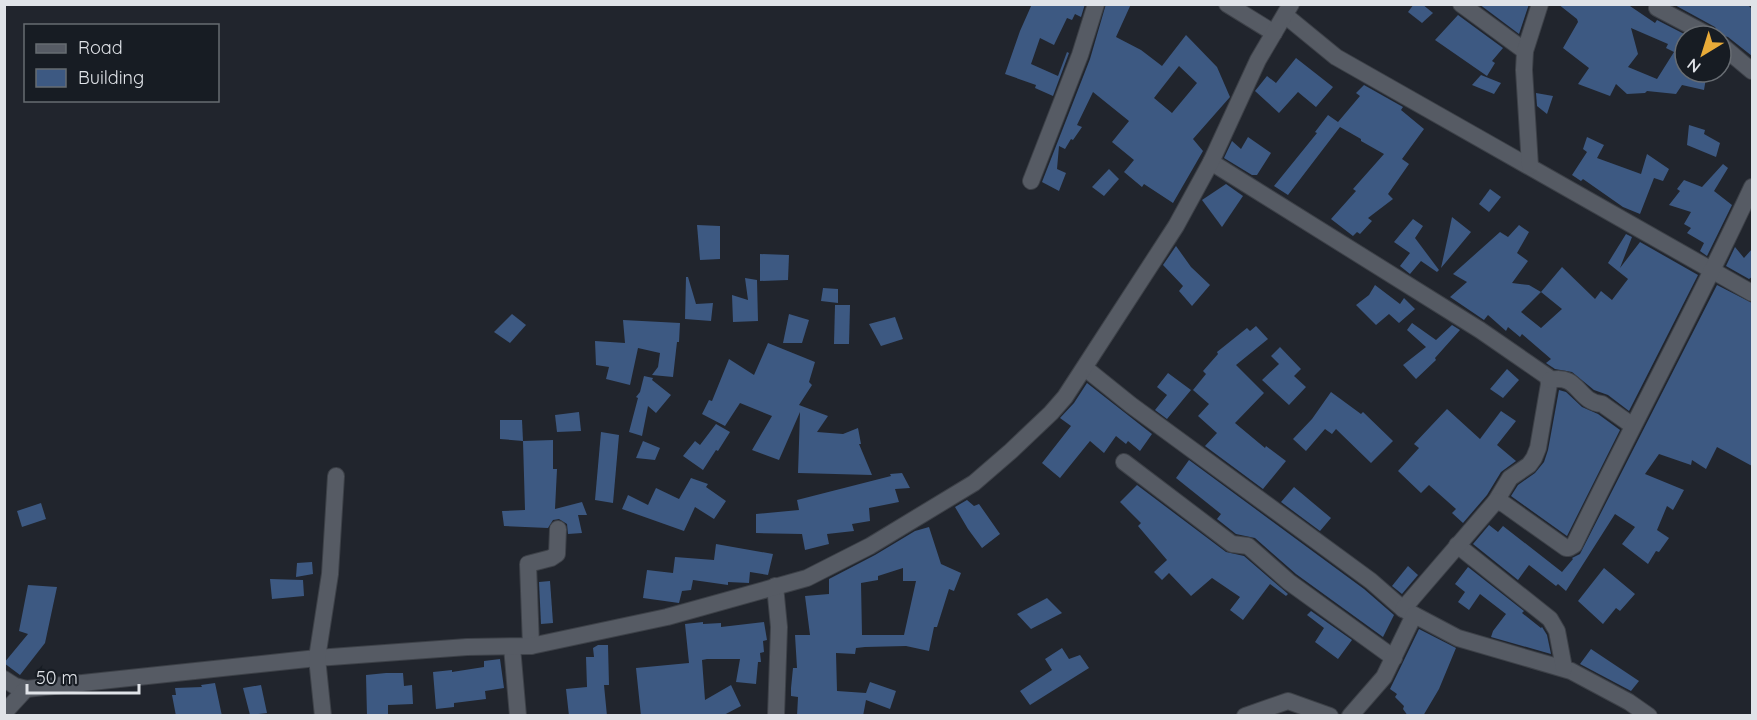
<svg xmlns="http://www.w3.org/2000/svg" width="1757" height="720" viewBox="0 0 1757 720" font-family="Quicksand,sans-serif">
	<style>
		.building { fill: #3d5982; fill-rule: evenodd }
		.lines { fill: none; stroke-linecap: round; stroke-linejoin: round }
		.street-casing { stroke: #3d4148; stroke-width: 18 }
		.street { stroke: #565b64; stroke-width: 16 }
	</style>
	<rect width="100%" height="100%" fill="#21252d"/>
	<!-- building -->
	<g class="building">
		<polygon points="1032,4 1085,4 1081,17 1075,14 1072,20 1067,18 1054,45 1040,38 1031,64 1058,76 1067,52 1069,53 1053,96 1035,88 1036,85 1005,74 1020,31"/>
		<path d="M1106,4H1131L1116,37L1141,50L1162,66L1186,35L1217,67L1230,97L1193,139L1203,151L1173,203L1144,184L1142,187L1124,172L1134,160L1112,142L1129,121L1093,92L1077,125L1082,127L1073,140L1071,139L1065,149L1059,146L1057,169L1066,173L1059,191L1042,182L1090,59ZM1179,66L1197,83L1172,113L1154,98Z"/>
		<polygon points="1414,4 1422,4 1433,13 1422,23 1408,12"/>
		<polygon points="1479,4 1529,4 1519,34"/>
		<path d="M1558,4H1627L1655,23L1657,20L1688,36H1685V72H1707L1704,90L1682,85L1676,94L1647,91L1645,93L1627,94L1616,84L1610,96L1578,84L1589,68L1563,48L1578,22L1577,19ZM1631,28L1668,44L1666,48L1674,52L1657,79L1628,67L1638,54Z"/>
		<polygon points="1673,4 1747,4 1752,9 1752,56 1728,37 1720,35 1715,27"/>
		<polygon points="1458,15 1503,48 1492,61 1495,63 1487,76 1435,40"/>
		<polygon points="1296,58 1333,87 1316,107 1298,92 1279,113 1255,91 1267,76 1276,83"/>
		<polygon points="1481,75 1501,83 1494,94 1472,85"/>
		<polygon points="1364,85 1403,107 1401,110 1424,129 1402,159 1409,164 1388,194 1393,199 1368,218 1372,221 1360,234 1357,232 1353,236 1331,219 1356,191 1353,189 1384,154 1361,141 1361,139 1340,127 1288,195 1274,186 1317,133 1315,132 1328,115 1338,122 1360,96 1356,93"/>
		<polygon points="1536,93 1553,96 1547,114 1537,106"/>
		<polygon points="1689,125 1705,130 1704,134 1720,143 1716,157 1687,145"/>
		<polygon points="1248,137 1271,153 1257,175 1252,175 1224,158 1232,141 1241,149"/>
		<polygon points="1587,137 1604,145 1597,158 1641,174 1647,154 1669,169 1663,181 1654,178 1640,214 1623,207 1583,179 1581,181 1572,175 1587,152 1583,149"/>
		<polygon points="1723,164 1728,168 1714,191 1732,205 1707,256 1700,251 1704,243 1687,233 1691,228 1684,224 1691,212 1669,205 1680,191 1677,189 1684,180 1702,187"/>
		<polygon points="1109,169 1119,179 1104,196 1092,187"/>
		<polygon points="1226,184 1243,196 1222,227 1202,200"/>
		<polygon points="1490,189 1501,197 1489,212 1479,204"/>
		<polygon points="1452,217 1471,232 1441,268 1448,236"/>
		<polygon points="1413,219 1423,226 1415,238 1439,270 1437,272 1421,261 1410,274 1400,266 1410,253 1394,242"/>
		<polygon points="697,225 720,226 720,259 700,260"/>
		<path d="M1519,225L1529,232L1517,253L1528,261L1512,283L1529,285L1541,292L1562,267L1595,299L1601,291L1612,300L1628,279L1608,263L1626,234L1632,237L1620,268L1640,242L1698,275L1629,411L1608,395L1594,390L1572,372L1555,369L1546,363L1551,359L1522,334L1520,337L1508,327L1506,331L1488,315L1484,320L1450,297L1467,282L1453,274L1500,232L1508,237ZM1541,292L1562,309L1541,328L1521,312Z"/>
		<polygon points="1176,246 1191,267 1210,285 1192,306 1179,291 1183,286 1163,265"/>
		<polygon points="1735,247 1744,258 1752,249 1752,277 1749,279 1726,266"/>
		<polygon points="760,254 789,255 788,280 760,281"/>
		<polygon points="686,277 688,277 696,304 713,303 711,321 685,319"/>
		<polygon points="745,278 757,280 758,321 733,322 732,295 748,300"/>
		<polygon points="1375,285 1400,304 1404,298 1415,309 1399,323 1389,314 1376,325 1356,305 1369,295"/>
		<polygon points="1717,285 1752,303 1752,466 1717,447 1706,469 1692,460 1691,465 1659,454 1645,474 1684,490 1673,510 1667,506 1657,530 1669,538 1659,552 1656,551 1648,564 1622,544 1635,527 1615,514 1566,591 1558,584 1556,586 1529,565 1518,580 1473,544 1489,525 1498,532 1503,526 1562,572 1573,559 1572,558 1580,554"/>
		<polygon points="823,288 838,289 838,303 821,301"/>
		<polygon points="835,305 850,305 849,344 834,344"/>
		<polygon points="512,314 526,325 510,343 494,332"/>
		<polygon points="789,314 809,320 802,343 783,343"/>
		<polygon points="895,317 903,339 881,346 869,324"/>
		<polygon points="623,320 680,323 679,342 677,342 673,377 652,375 658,367 660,353 638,348 630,385 606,379 609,367 596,365 595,341 625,343"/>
		<polygon points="1412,323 1436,340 1452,325 1460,330 1435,358 1436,360 1416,379 1403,365 1426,347 1407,330"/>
		<polygon points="1256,326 1268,339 1236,365 1264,393 1235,423 1265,448 1266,446 1286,461 1263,489 1205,446 1217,433 1198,416 1209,404 1193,390 1206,374 1203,371 1218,354 1217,352 1247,328 1250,331"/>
		<polygon points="768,343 815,362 809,382 812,385 799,405 828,416 817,432 843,434 858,428 861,444 859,444 872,475 798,473 800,412 779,460 752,450 772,416 740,403 725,426 702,414 709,400 712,401 729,359 754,375"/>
		<polygon points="1280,347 1301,369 1294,376 1306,387 1289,405 1262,380 1279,364 1271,356"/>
		<polygon points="1507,369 1519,380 1503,398 1490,389"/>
		<polygon points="1168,373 1191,390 1167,419 1155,410 1167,395 1157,387"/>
		<polygon points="644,376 653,378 652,380 671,395 656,413 648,406 642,436 629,432 638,398 636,397 640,392"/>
		<polygon points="1087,383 1152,434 1140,451 1128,441 1126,444 1116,436 1104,453 1090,441 1060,478 1042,463 1071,426 1060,418 1074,403"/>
		<polygon points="1559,390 1566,392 1582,407 1598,414 1620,430 1567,536 1511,496 1518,485 1535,473 1544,462 1548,450"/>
		<polygon points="1331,392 1361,414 1363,412 1393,441 1371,463 1336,429 1332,434 1325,429 1306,451 1293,439 1312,419"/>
		<polygon points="1447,409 1480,439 1501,411 1516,421 1497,445 1516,461 1501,472 1487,495 1463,523 1452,513 1456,509 1429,485 1421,493 1398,471 1419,448 1414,444"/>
		<polygon points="579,412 581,431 557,432 555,415"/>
		<polygon points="500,420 522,420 523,441 500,439"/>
		<polygon points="716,424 730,432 718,451 716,450 703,470 683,456 695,441 700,445"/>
		<polygon points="601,432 619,435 613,503 595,500"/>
		<polygon points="553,440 553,469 557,469 555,509 582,502 587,515 578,515 582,533 568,534 567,524 559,519 553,520 548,528 504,526 502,511 525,510 523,441"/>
		<polygon points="643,441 660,448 655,460 636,458"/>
		<polygon points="1189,460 1364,589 1394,615 1383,637 1296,574 1255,538 1236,534 1217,519 1221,514 1176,478"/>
		<polygon points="902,473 910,488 895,489 899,502 869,508 870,521 852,524 854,531 827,534 829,544 805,550 802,534 756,533 756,514 799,510 797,500 891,476 890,474"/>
		<polygon points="691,478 708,484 706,487 726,501 714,519 695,507 684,531 622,509 628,495 648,505 656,488 679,499"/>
		<polygon points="1137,485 1226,552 1244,556 1288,594 1286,596 1270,584 1243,620 1230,610 1240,597 1212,578 1191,596 1169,573 1162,580 1154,572 1167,560 1138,526 1141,523 1120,502"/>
		<polygon points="1294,487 1331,518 1320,531 1281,502"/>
		<polygon points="967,500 974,506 979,504 1000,534 982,548 968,529 955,507"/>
		<polygon points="41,503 46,519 22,527 17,511"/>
		<path d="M929,527L941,564L961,573L954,591L949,589L937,627H934L929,651L906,646L865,647L856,648L855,654L836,653L837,691L866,693L870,682L896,691L890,709L866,700L863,716H797L798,697L791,696V688L793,668H797L795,635H810L805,596L829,594V579L875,555L915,531ZM903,568V581H916L904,635H862L861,583L878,580V576Z"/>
		<polygon points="716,544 773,554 768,575 750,572 749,583 728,582 728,585 693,580 691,590 682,591 679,603 643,598 647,570 673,573 675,557 714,560"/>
		<polygon points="312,562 313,574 296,577 297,563"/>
		<polygon points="1408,566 1418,575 1402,594 1392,586"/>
		<polygon points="1468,567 1524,611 1522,613 1541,628 1542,627 1547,635 1551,654 1491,637 1493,631 1506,614 1480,594 1469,610 1458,602 1465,592 1455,584"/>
		<polygon points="1604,568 1635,594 1620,611 1616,608 1603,624 1578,601"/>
		<polygon points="270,579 303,580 304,596 272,599"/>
		<polygon points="550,581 553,623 541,624 539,582"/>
		<polygon points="28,585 57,587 45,643 20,675 4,663 28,634 19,631"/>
		<polygon points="1047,598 1062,613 1031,629 1017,614"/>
		<polygon points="1311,611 1352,640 1338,659 1315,642 1324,628 1307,615"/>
		<polygon points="703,622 703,624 721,623 721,627 764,622 767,640 763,641 764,652 760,653 761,662 758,662 756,684 736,682 740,659 707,659 702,660 705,700 731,685 741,706 722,716 641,716 636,668 689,663 685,624"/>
		<polygon points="1419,629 1456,648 1439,689 1423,716 1408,716 1403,709 1404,706 1395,697 1397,694 1390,689"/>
		<polygon points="598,645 608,645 609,685 604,685 607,716 569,716 566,689 587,687 586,657 594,657 593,648"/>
		<polygon points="1062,648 1069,659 1080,655 1089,668 1030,705 1020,691 1052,670 1045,659"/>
		<polygon points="1591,649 1639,681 1631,691 1580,664"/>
		<polygon points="500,659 504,688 485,691 486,699 454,703 454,707 436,709 433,672 452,670 452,672 484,667 484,661"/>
		<polygon points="386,673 403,673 404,686 412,685 413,704 388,705 388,714 367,716 366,675"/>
		<polygon points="215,683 222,716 176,716 172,695 176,695 175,688 202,687 201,685"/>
		<polygon points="261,685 267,713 250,715 243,688"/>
	</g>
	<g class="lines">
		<defs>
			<g id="street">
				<polyline points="1227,4 1274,33"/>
				<polyline points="1461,4 1525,51"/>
				<polyline points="1657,8 1710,36"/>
				<polyline points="1286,16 1336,57 1752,293"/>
				<polyline points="1721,45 1752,71"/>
				<polyline points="1211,162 1480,330 1548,377 1549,384 1538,448 1534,458 1529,465 1510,478 1496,501"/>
				<polyline points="1530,166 1524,70 1525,51 1540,4"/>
				<polyline points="1031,181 1080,55 1096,4"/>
				<polyline points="1085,368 1131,405 1371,581 1403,609 1458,638 1571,671 1629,702 1649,716"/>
				<path d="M1550,380C1579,373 1577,402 1602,404L1633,426"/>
				<polyline points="1124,462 1232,544 1248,546 1289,582 1394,658"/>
				<polyline points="1457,545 1550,619 1557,631 1564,668"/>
				<polyline points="775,586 779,627 776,716"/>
				<path d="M1403,609L1496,501L1504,504L1566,548H1569L1574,545C1632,425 1696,308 1752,187"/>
				<polyline points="531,646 528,564 551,558 557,554 558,529"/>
				<polyline points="512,647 518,716"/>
				<polyline points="4,679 15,686 26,689 317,658 467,647 531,646 667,617 807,578 870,546 974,483 1011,451 1051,413 1065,397 1176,226 1211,162 1258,60 1291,4"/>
				<polyline points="4,713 26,689"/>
				<polyline points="323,716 317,658 330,574 336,476"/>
				<polyline points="1245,716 1288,701 1330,716"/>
				<polyline points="1350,716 1384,677 1414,615"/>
			</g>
		</defs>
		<!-- street casing -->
		<use href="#street" class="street-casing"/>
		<!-- street -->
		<use href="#street" class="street"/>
	</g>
	<!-- border -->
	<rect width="1757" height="720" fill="none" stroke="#e0e3e8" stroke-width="12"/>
	<!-- legend -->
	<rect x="24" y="24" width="195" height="78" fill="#171c23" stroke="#676c72" stroke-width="1.5"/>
	<rect x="36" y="44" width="30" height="9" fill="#565b64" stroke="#676c72" stroke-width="1.5"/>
	<text x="78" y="54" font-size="18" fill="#e0e3e8">Road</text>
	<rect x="36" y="69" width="30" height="18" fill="#3d5982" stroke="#676c72" stroke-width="1.5"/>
	<text x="78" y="84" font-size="18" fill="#e0e3e8">Building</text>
	<!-- north arrow -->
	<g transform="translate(1703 54) rotate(218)"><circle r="28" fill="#171c23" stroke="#676c72" stroke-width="1.5"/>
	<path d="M0-4.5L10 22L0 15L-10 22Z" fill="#e9ab38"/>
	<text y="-9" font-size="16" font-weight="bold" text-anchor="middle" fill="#e0e3e8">N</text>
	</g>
	<!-- scale -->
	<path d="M27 684v9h112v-9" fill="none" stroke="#e0e3e8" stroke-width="3"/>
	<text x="36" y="684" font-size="18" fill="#e0e3e8" stroke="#171c23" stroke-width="4.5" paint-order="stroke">50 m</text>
</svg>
